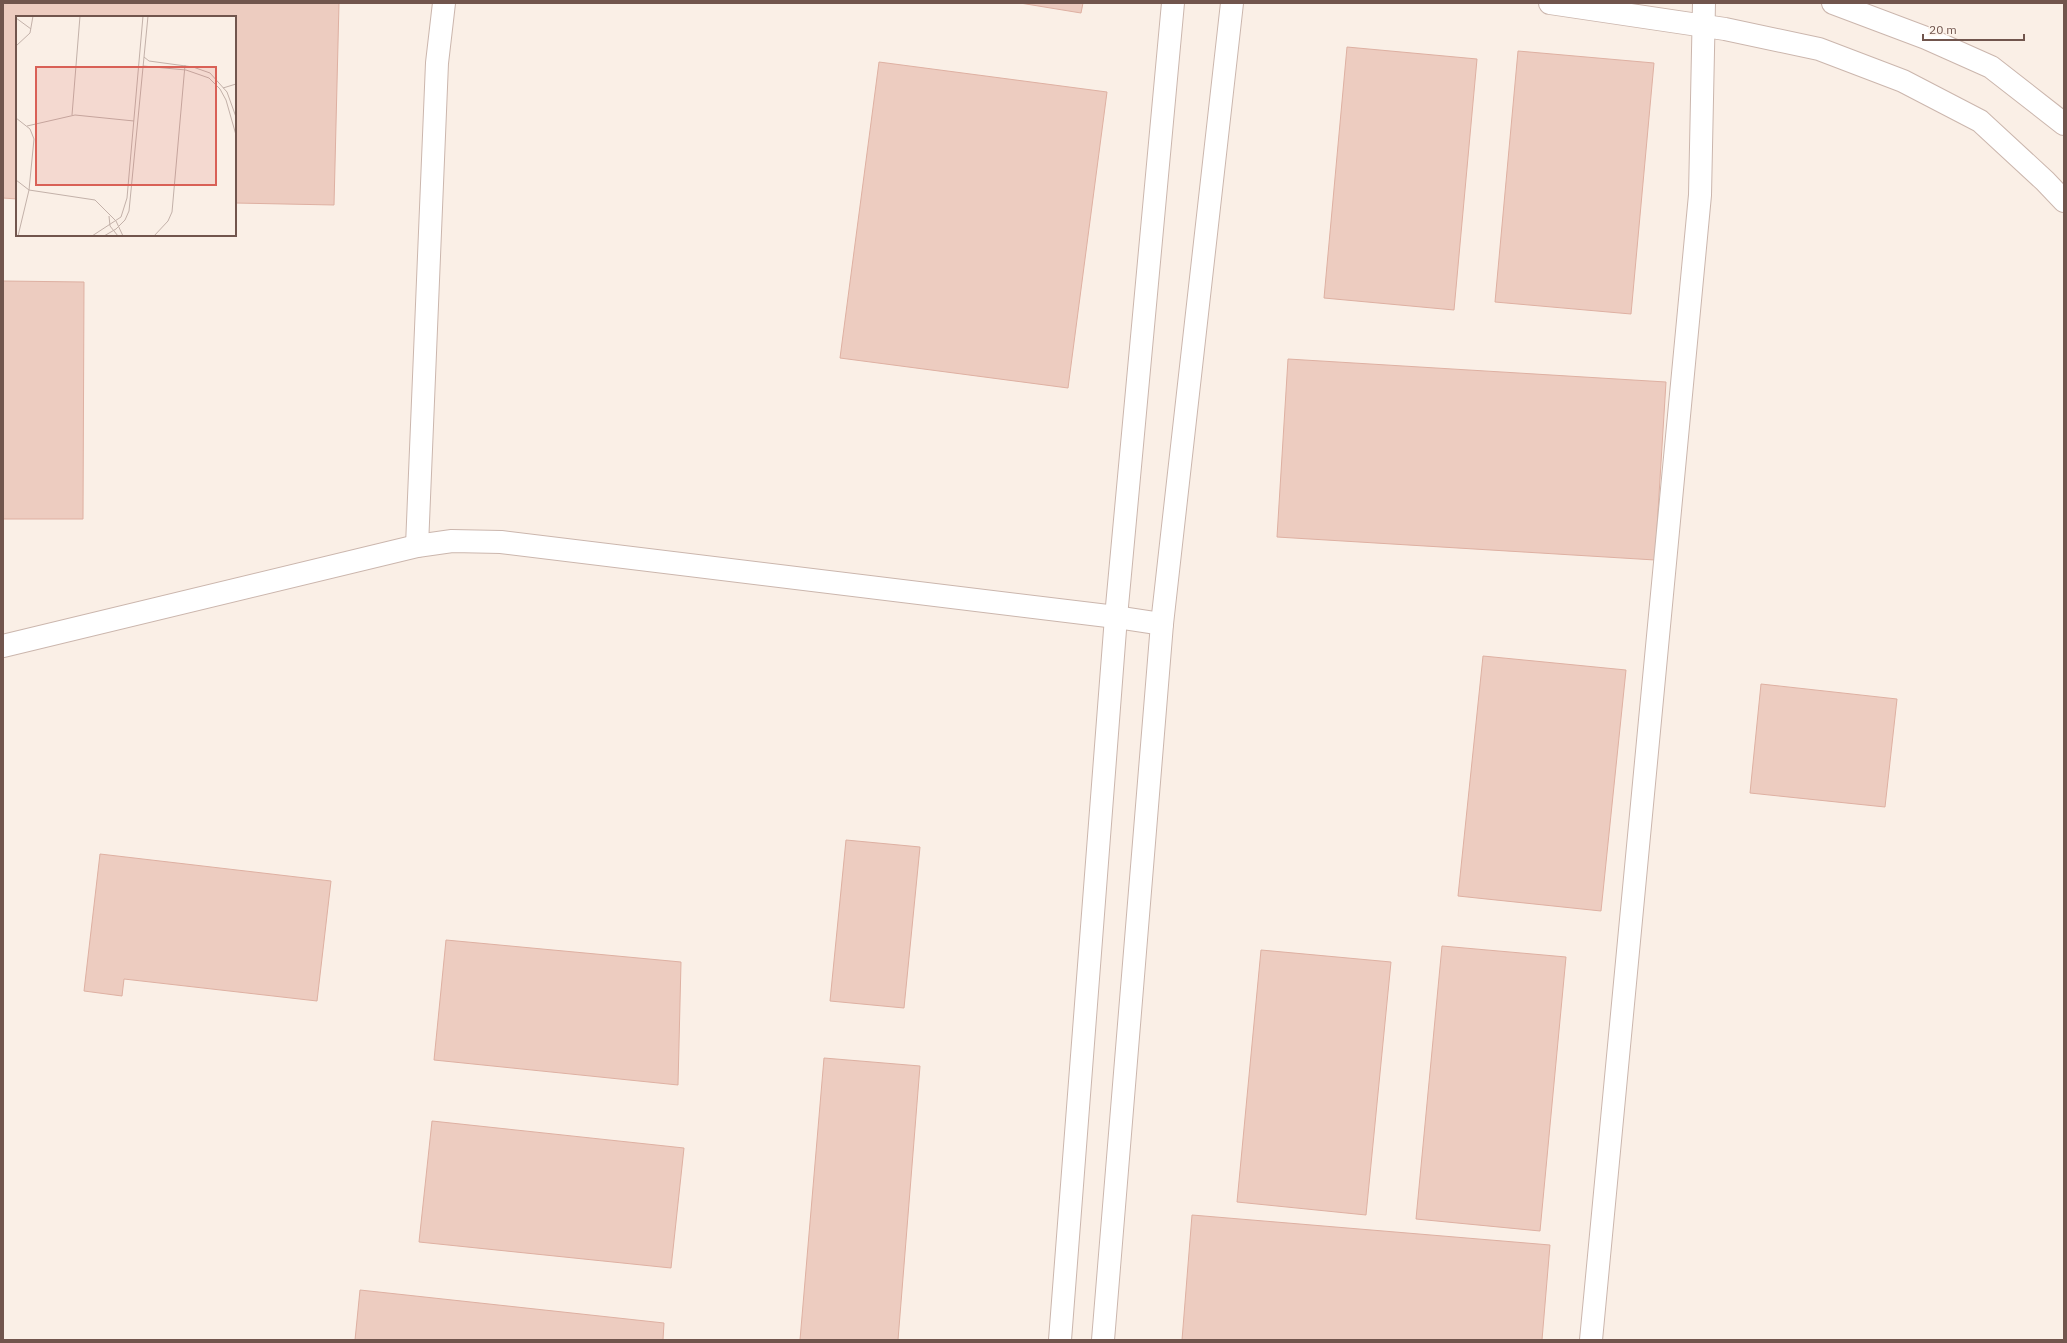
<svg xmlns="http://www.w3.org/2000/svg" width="2067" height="1343" viewBox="0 0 2067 1343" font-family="'IBM Plex Sans',sans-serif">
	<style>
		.building { fill: #edccc0; stroke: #deb0a2 }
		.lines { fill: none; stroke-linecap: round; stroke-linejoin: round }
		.minor-casing { stroke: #cbb6ad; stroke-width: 24 }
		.minor { stroke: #fff; stroke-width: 22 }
		.inset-road { fill: none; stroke: #c3b1a9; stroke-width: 1 }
		.view { fill: #d96056; fill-opacity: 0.15; stroke: #d96056; stroke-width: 2 }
		.inset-edge { fill: none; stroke: #71554d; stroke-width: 2 }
	</style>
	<rect width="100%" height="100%" fill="#faefe6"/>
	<!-- building -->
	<g class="building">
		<polygon points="3,3 339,3 334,205 235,203 235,17 17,17 17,199 3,198"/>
		<polygon points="1020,3 1083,3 1081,13"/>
		<polygon points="1347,47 1477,59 1454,310 1324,298"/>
		<polygon points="1518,51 1654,63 1631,314 1495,302"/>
		<polygon points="879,62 1107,92 1068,388 840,358"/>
		<polygon points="3,281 84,282 83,519 3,519"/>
		<polygon points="1288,359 1666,382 1655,560 1277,537"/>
		<polygon points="1483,656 1626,670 1601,911 1458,896"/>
		<polygon points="1761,684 1897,699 1885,807 1750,793"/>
		<polygon points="846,840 920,847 904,1008 830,1001"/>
		<polygon points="100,854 331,881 317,1001 124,979 122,996 84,991"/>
		<polygon points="446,940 681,962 678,1085 434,1060"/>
		<polygon points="1442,946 1566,957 1540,1231 1416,1219"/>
		<polygon points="1261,950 1391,962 1366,1215 1237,1202"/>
		<polygon points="824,1058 920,1066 898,1340 800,1340"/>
		<polygon points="432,1121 684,1148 671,1268 419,1242"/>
		<polygon points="1192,1215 1550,1245 1542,1340 1182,1340"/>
		<polygon points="360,1290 664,1323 663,1340 355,1340"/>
	</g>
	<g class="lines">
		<defs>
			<g id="minor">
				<polyline points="1550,3 1725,29 1819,49 1903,81 1980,121 2045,181 2064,201"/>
				<polyline points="1833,3 1926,38 1991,67 2064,124"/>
				<polyline points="417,546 437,63 444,3"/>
				<polyline points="3,646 417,546 452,541 501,542 1116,617 1162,624"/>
				<polyline points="1060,1340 1116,617 1173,3"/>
				<polyline points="1103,1340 1162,624 1232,3"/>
				<polyline points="1591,1340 1700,195 1704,3"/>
			</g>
		</defs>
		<!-- minor casing -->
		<use href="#minor" class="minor-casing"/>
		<!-- minor -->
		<use href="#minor" class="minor"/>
	</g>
	<!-- overview -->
	<g transform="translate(16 16)">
		<rect width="220" height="220" fill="#faefe6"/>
		<path class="inset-road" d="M0,2L15,13M0,30L14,17L17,0M128,41L133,45L177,51L194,57L211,76L220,101M127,50L170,54L193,62L204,73L210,84L220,119M207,72L220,68M56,99L64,0M0,102L14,113L18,123L13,174L2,220M11,110L59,99L118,105M0,164L13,174L79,184L100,205L107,220M93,200L94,210L102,220M76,220L105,201L111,182L127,0M88,220L100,213L109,204L113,195L132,0M138,220L152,205L156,196L169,49"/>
		<path class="view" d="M20,51H200V169H20Z"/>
		<rect width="220" height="220" class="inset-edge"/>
	</g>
	<!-- border -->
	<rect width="2067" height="1343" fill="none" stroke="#71554d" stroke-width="8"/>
	<!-- scale -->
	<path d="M1923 34v6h101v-6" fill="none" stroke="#71554d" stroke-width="2"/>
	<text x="1929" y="34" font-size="12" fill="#71554d" stroke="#fdf4ec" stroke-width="3" paint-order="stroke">20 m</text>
</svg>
